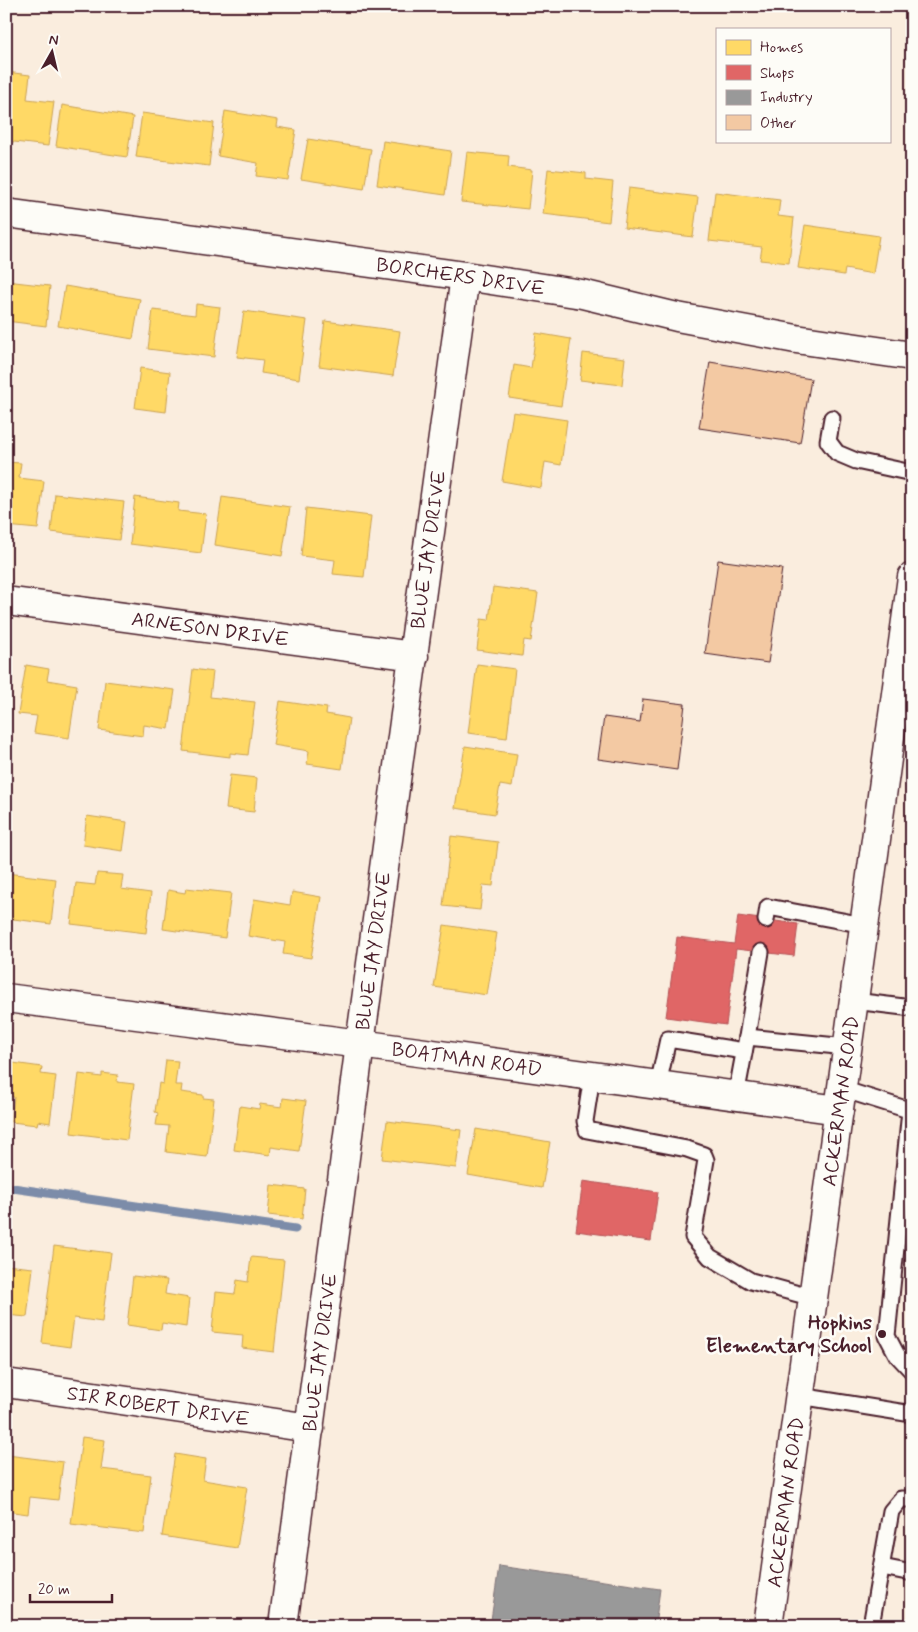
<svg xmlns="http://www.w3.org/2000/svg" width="918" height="1632" viewBox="0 0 918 1632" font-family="Mynerve,sans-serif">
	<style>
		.homes { fill: #ffd966; stroke: #c9a154 }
		.shops { fill: #e06666; stroke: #b35154 }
		.industry { fill: #999; stroke: #817478 }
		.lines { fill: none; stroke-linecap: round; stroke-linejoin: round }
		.stream { stroke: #7c8ca9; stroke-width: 9 }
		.building { fill: #f3c9a3; stroke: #4a1f2b }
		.lane-casing { stroke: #4a1f2b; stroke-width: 19 }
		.street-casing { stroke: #4a1f2b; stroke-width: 31 }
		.secondary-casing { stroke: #4a1f2b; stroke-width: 31 }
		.lane { stroke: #fdfcf7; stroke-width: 15 }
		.street { stroke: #fdfcf7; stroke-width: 28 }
		.secondary { stroke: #fdfcf7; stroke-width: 28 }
		.poi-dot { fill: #4a1f2b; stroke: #fdfcf7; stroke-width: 2 }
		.labels { text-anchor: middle; stroke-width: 5; stroke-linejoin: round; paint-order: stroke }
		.street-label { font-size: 20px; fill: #4a1f2b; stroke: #fdfcf7 }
		.poi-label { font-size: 20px; font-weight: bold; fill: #4a1f2b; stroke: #fdfcf7; text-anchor: end }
	</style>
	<rect width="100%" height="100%" fill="#faedde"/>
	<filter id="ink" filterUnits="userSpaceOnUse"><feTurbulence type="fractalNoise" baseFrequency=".02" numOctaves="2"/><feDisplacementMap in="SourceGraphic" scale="10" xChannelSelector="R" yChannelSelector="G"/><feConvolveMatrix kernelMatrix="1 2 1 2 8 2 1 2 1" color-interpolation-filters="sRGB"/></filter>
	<g filter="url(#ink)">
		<!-- homes -->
		<g class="homes">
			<polygon points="6,72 30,75 27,99 54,102 48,146 6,141"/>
			<polygon points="62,105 133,117 127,157 56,146"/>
			<polygon points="225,111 278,120 277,127 296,130 288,180 256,176 258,163 218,156"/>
			<polygon points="142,113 214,123 209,166 136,157"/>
			<polygon points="308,139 371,149 364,189 301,179"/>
			<polygon points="383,141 451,151 445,195 377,185"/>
			<polygon points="467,152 509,156 508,167 532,170 528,209 461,202"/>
			<polygon points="548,169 586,173 586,179 613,182 609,222 543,214"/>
			<polygon points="629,188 698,197 693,237 624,228"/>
			<polygon points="715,192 780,200 778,216 794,218 789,263 760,260 762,247 709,241"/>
			<polygon points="805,225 879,236 873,274 845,269 844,275 798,268"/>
			<polygon points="6,281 50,286 46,326 6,321"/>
			<polygon points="65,286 140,299 133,339 58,326"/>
			<polygon points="196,304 220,307 214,357 148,349 153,310 195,315"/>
			<polygon points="244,311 307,320 299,379 261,373 263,360 237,357"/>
			<polygon points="325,321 400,331 393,376 319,366"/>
			<polygon points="536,333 571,339 561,406 509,398 514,365 531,368"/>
			<polygon points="583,353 625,358 622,385 580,380"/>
			<polygon points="140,368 170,372 166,412 135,408"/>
			<polygon points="513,412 567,420 561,465 545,462 541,488 502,481"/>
			<polygon points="6,462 21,463 19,478 44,481 38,529 6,526"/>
			<polygon points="55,494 124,502 119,540 51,532"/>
			<polygon points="135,497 179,503 178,511 206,514 201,553 130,544"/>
			<polygon points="222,497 290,507 282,556 215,545"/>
			<polygon points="306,508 371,516 364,577 333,574 335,560 301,556"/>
			<polygon points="493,587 538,593 531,641 524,640 522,656 477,650 481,619 489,620"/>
			<polygon points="477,664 515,669 507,738 468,733"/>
			<polygon points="26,665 49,669 47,680 77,685 69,738 34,733 37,716 18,714"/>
			<polygon points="193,669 213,672 210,697 255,702 248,755 230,753 230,757 183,751"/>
			<polygon points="105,681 175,690 169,729 144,725 143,736 99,730"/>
			<polygon points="280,701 327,708 326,714 349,718 342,769 307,764 309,751 273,745"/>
			<polygon points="465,746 517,754 512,787 500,785 495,814 455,808"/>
			<polygon points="230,775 257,778 254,812 226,809"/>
			<polygon points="87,816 127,822 123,851 83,845"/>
			<polygon points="451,836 498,842 493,886 483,885 480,910 443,906"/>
			<polygon points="6,873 56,879 51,924 6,918"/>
			<polygon points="97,873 123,875 121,889 151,893 146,933 71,924 76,883 95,885"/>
			<polygon points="186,888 231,893 225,938 163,929 168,890 185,893"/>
			<polygon points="292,892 321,897 311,958 283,954 285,942 248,936 254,899 290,905"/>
			<polygon points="444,925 497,933 487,995 434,987"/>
			<polygon points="166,1060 178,1061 175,1085 182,1085 181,1092 203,1095 203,1098 214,1099 207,1157 166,1152 169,1126 156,1125 158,1113 155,1112 159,1083 163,1084"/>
			<polygon points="6,1062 42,1067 41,1074 56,1076 50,1123 38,1121 37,1125 11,1122 14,1097 6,1096"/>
			<polygon points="102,1073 118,1075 117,1082 134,1084 127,1140 71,1133 79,1074 102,1077"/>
			<polygon points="283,1098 306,1101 299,1151 271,1147 270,1155 234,1150 240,1106 259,1109 260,1104 282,1107"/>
			<polygon points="387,1121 461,1130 456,1168 382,1159"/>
			<polygon points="476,1129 550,1142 542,1188 468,1175"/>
			<polygon points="271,1185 305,1189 302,1219 268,1215"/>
			<polygon points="54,1246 111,1253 102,1322 74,1318 70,1347 42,1343"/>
			<polygon points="251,1257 284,1260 274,1352 242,1348 243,1335 212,1332 216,1292 235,1294 237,1280 248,1282"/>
			<polygon points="6,1265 33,1268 27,1317 6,1315"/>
			<polygon points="133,1276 167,1280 165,1294 189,1298 186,1327 162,1323 161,1330 127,1325"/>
			<polygon points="6,1431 10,1432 7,1455 63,1462 58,1500 30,1497 28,1514 6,1511"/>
			<polygon points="82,1437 105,1440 101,1469 151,1475 144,1533 71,1524"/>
			<polygon points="175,1454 206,1459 203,1480 247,1487 237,1548 162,1536"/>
		</g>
		<!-- shops -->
		<g class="shops">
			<polygon points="738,916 798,924 794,956 736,949 726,1025 666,1017 677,937 734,944"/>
			<polygon points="583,1181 658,1192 651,1241 576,1231"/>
		</g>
		<!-- industry -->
		<polygon class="industry" points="499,1566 660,1589 655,1626 532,1626 491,1620"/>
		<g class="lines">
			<!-- stream -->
			<polyline class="stream" points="6,1187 295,1229"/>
		</g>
		<!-- building -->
		<g class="building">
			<polygon points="710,362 811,379 800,443 699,428"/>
			<polygon points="718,560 782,569 768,663 705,654"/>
			<polygon points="643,699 685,704 677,770 598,759 604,717 640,722"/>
		</g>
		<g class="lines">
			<defs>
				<g id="lane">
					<polyline points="832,418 828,441 837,453 856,461 912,473"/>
					<polyline points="766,920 768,907 864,925"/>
					<polyline points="854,1001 912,1008"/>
					<polyline points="747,1037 761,952"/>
					<polyline points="592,1076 585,1121 587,1130 687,1149 704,1155 706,1160 693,1237 710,1257 751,1281 813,1298"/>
					<polyline points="658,1085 668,1039 744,1051"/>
					<polyline points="842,1089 912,1111"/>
					<polyline points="736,1096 747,1037 847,1047"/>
					<polyline points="910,1111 887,1336 897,1355 912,1371"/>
					<polyline points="800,1396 912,1414"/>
					<polyline points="882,1567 912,1573"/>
					<polyline points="873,1626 872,1620 891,1511 901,1499 912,1499"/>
				</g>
				<g id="street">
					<path id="s1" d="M6,213L465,276L582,294L677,317L796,339L912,356"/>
					<path id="s2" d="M6,601L414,656"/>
					<path id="s3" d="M6,998L360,1044L839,1110"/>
					<path id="s4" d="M6,1383L310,1428"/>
					<path id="s5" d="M283,1626L360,1044L465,276"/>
				</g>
				<g id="secondary">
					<path id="s6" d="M768,1626L912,577"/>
				</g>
			</defs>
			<!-- lane casing -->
			<use href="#lane" class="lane-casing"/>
			<!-- street casing -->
			<use href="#street" class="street-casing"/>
			<!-- secondary casing -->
			<use href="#secondary" class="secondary-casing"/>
			<!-- lane -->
			<use href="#lane" class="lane"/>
			<!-- street -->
			<use href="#street" class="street"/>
			<!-- secondary -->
			<use href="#secondary" class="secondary"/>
		</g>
	</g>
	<!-- markers -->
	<circle class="poi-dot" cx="882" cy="1334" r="5"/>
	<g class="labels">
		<!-- street labels -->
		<g class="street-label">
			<text dy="7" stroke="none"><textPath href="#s1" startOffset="459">BORCHERS DRIVE</textPath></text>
			<text dy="7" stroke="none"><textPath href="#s5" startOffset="1086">BLUE JAY DRIVE</textPath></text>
			<text dy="7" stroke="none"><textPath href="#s2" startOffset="206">ARNESON DRIVE</textPath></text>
			<text dy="7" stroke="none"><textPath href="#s5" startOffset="681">BLUE JAY DRIVE</textPath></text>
			<text dy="7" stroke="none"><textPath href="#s3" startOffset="465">BOATMAN ROAD</textPath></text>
			<text dy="7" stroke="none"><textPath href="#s6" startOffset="530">ACKERMAN ROAD</textPath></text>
			<text dy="7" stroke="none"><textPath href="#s5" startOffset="276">BLUE JAY DRIVE</textPath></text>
			<text dy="7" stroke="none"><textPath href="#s4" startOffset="154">SIR ROBERT DRIVE</textPath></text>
			<text dy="7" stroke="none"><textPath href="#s6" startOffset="125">ACKERMAN ROAD</textPath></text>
		</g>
		<!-- poi labels -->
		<g class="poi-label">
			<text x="872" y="1329">Hopkins<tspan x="872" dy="23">Elementary School</tspan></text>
		</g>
	</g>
	<!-- margin -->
	<rect width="918" height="1632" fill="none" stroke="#fdfcf7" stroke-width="25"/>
	<rect x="12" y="12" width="893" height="1607" fill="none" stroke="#4a1f2b" stroke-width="2" filter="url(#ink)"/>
	<!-- legend -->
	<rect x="716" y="28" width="175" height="115" fill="#fdfcf7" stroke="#b5a4a5"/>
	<rect x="726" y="40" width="25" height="15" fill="#ffd966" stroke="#b5a4a5"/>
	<text x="760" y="52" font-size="15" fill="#4a1f2b">Homes</text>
	<rect x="726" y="65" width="25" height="15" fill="#e06666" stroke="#b5a4a5"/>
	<text x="760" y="78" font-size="15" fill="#4a1f2b">Shops</text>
	<rect x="726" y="90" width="25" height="15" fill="#999999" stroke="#b5a4a5"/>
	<text x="760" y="102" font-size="15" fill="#4a1f2b">Industry</text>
	<rect x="726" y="115" width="25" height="15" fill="#f3c9a3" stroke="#b5a4a5"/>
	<text x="760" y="128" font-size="15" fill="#4a1f2b">Other</text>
	<!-- north arrow -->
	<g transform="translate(52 52) rotate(8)" stroke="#fdfcf7" stroke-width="4" paint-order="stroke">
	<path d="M0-4L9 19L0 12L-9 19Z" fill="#4a1f2b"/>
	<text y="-8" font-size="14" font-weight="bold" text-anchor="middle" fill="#4a1f2b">N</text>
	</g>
	<!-- scale -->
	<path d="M30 1594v8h82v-8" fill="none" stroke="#4a1f2b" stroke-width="2.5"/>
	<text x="38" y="1594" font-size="15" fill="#4a1f2b" stroke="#fdfcf7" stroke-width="4" paint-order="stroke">20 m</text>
</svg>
